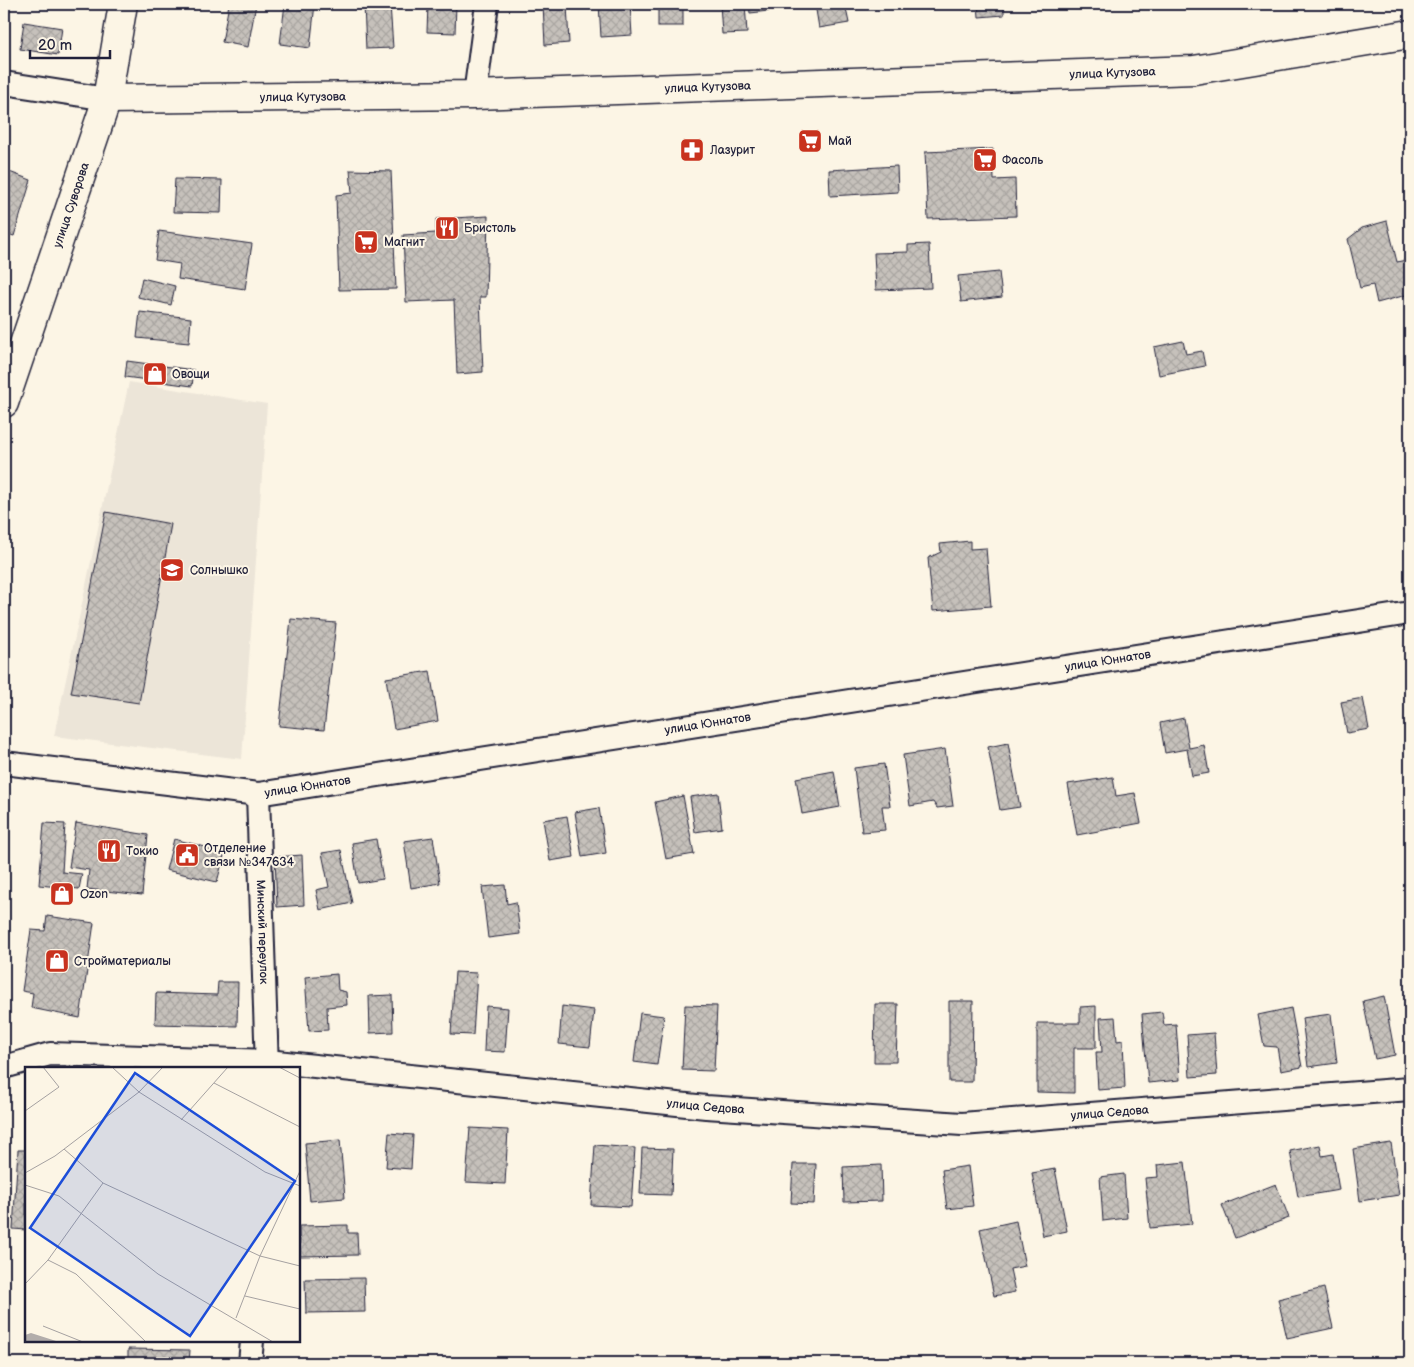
<svg xmlns="http://www.w3.org/2000/svg" width="1414" height="1367" viewBox="0 0 1414 1367" font-family="'Balsamiq Sans',sans-serif">
	<style>
		.built { fill: #ece5d8 }
		.building { fill: url(#building-cross-hatch); stroke: #22223b }
		.lines { fill: none; stroke-linecap: round; stroke-linejoin: round }
		.street-casing { stroke: #22223b; stroke-width: 26 }
		.secondary-casing { stroke: #22223b; stroke-width: 31 }
		.street { stroke: #fcf5e5; stroke-width: 22 }
		.secondary { stroke: #fcf5e5; stroke-width: 28 }
		.labels { text-anchor: middle; stroke-width: 4; stroke-linejoin: round; paint-order: stroke }
		.street-label { font-size: 12px; fill: #22223b; stroke: #fcf5e5 }
		.poi-label { font-size: 12px; fill: #22223b; stroke: #fcf5e5; text-anchor: start }
		.inset-road { fill: none; stroke: #a5a1a1; stroke-width: 1 }
		.view { fill: #1d4ed8; fill-opacity: 0.15; stroke: #1d4ed8; stroke-width: 2.5 }
		.inset-edge { fill: none; stroke: #22223b; stroke-width: 2.5 }
	</style>
	<defs>
		<pattern id="building-cross-hatch" width="8" height="8" patternUnits="userSpaceOnUse" patternTransform="scale(1.25)"><rect width="8" height="8" fill="#c6c1bb"/><path d="M0 0l8 8M0 8l8-8" fill="none" stroke="#aaa6a2"/></pattern>
	</defs>
	<rect width="100%" height="100%" fill="#fcf5e5"/>
	<filter id="ink" filterUnits="userSpaceOnUse"><feTurbulence type="fractalNoise" baseFrequency=".02" numOctaves="2"/><feDisplacementMap in="SourceGraphic" scale="10" xChannelSelector="R" yChannelSelector="G"/><feConvolveMatrix kernelMatrix="1 2 1 2 8 2 1 2 1" color-interpolation-filters="sRGB"/></filter>
	<g filter="url(#ink)">
		<!-- built -->
		<polygon class="built" points="129,382 267,404 242,759 54,736"/>
		<!-- building -->
		<g class="building">
			<polygon points="229,4 256,4 248,47 222,42"/>
			<polygon points="285,4 315,4 310,48 280,44"/>
			<polygon points="390,4 393,48 366,49 364,5"/>
			<polygon points="428,4 456,4 455,33 427,32"/>
			<polygon points="543,4 567,4 569,43 545,45"/>
			<polygon points="599,4 630,4 632,35 601,37"/>
			<rect x="658" y="4" width="25" height="22"/>
			<polygon points="720,4 745,4 747,33 722,34"/>
			<polygon points="749,4 768,4 769,11 750,13"/>
			<polygon points="815,4 845,4 849,23 819,28"/>
			<polygon points="913,4 941,4 941,5 913,6"/>
			<polygon points="978,4 1004,4 1004,15 979,17"/>
			<polygon points="24,22 62,28 58,55 20,49"/>
			<polygon points="993,149 994,180 1015,179 1016,216 928,219 925,152"/>
			<polygon points="897,166 898,192 830,196 829,170"/>
			<polygon points="4,170 31,180 14,236 4,233"/>
			<polygon points="350,170 391,171 396,289 339,290 336,195 352,193"/>
			<polygon points="175,179 222,180 221,213 173,212"/>
			<polygon points="488,216 486,297 480,297 483,372 457,374 454,300 406,302 403,235 436,233 436,219"/>
			<polygon points="1387,221 1397,262 1410,259 1410,294 1377,303 1373,285 1360,288 1348,239 1362,228"/>
			<polygon points="159,231 252,244 245,289 178,279 180,264 155,260"/>
			<polygon points="929,244 931,288 876,290 874,253 908,252 908,245"/>
			<polygon points="999,272 1002,297 961,302 958,276"/>
			<polygon points="142,278 175,286 171,305 138,297"/>
			<polygon points="140,312 191,318 189,343 137,338"/>
			<polygon points="1183,341 1186,354 1202,351 1205,366 1159,375 1154,347"/>
			<polygon points="127,361 194,370 192,386 125,377"/>
			<polygon points="106,512 171,524 139,703 71,693"/>
			<polygon points="970,541 970,549 986,548 991,606 933,611 928,558 941,552 940,544"/>
			<polygon points="291,619 336,623 324,730 279,726"/>
			<polygon points="430,671 438,721 394,729 386,678"/>
			<polygon points="1363,698 1369,729 1347,733 1341,702"/>
			<polygon points="1184,718 1189,748 1204,745 1209,773 1192,776 1187,749 1165,753 1160,723"/>
			<polygon points="1008,743 1020,807 1000,810 988,747"/>
			<polygon points="945,749 953,806 937,808 933,802 910,806 903,755"/>
			<polygon points="884,764 890,806 882,806 885,830 862,832 854,768"/>
			<polygon points="834,771 840,807 802,814 796,778"/>
			<polygon points="1113,777 1116,796 1135,793 1141,823 1077,835 1068,784"/>
			<polygon points="718,793 722,828 695,832 690,797"/>
			<polygon points="683,796 694,854 666,859 655,802"/>
			<polygon points="599,808 606,853 582,857 575,812"/>
			<polygon points="567,816 574,857 550,861 543,820"/>
			<polygon points="44,823 65,824 62,872 82,874 79,889 39,885"/>
			<polygon points="76,823 148,835 142,895 87,889 89,870 69,867"/>
			<polygon points="433,837 440,883 411,888 404,841"/>
			<polygon points="174,839 225,852 217,882 166,870"/>
			<polygon points="376,839 383,879 358,883 352,843"/>
			<polygon points="341,850 352,903 320,910 316,890 329,887 322,853"/>
			<polygon points="302,855 304,905 277,907 275,857"/>
			<polygon points="505,885 507,904 516,902 520,934 488,938 482,887"/>
			<polygon points="47,916 94,923 80,1018 31,1008 33,993 22,991 31,930 45,931"/>
			<polygon points="455,972 477,973 473,1035 451,1034"/>
			<polygon points="337,974 338,990 346,992 347,1005 327,1007 328,1030 309,1031 305,977"/>
			<polygon points="218,982 238,982 237,1026 155,1024 156,993 217,995"/>
			<polygon points="392,995 393,1032 370,1033 369,996"/>
			<polygon points="1384,996 1395,1055 1375,1059 1363,1001"/>
			<polygon points="949,1001 973,1001 972,1082 949,1082"/>
			<polygon points="875,1004 898,1004 896,1062 874,1062"/>
			<polygon points="685,1005 717,1006 714,1071 682,1070"/>
			<polygon points="486,1006 508,1008 505,1052 484,1051"/>
			<polygon points="562,1006 594,1010 590,1047 559,1044"/>
			<polygon points="1096,1006 1096,1048 1074,1048 1074,1093 1037,1092 1037,1023 1080,1023 1080,1007"/>
			<polygon points="1291,1008 1302,1067 1281,1071 1277,1047 1264,1046 1258,1015"/>
			<polygon points="1162,1012 1164,1025 1176,1024 1180,1080 1148,1083 1142,1014"/>
			<polygon points="640,1013 664,1016 657,1065 634,1062"/>
			<polygon points="1331,1014 1337,1063 1308,1067 1302,1018"/>
			<polygon points="1115,1017 1117,1041 1123,1040 1125,1088 1098,1090 1096,1052 1102,1052 1100,1018"/>
			<polygon points="1214,1033 1217,1075 1190,1077 1187,1035"/>
			<polygon points="470,1128 508,1130 505,1184 466,1182"/>
			<polygon points="389,1133 413,1135 411,1169 386,1167"/>
			<polygon points="340,1140 345,1198 310,1201 305,1143"/>
			<polygon points="1391,1143 1399,1195 1360,1201 1353,1149"/>
			<polygon points="595,1145 635,1148 631,1207 591,1205"/>
			<polygon points="1320,1145 1322,1156 1333,1154 1339,1190 1298,1197 1290,1151"/>
			<polygon points="642,1148 673,1149 671,1195 640,1194"/>
			<polygon points="18,1150 26,1150 26,1230 13,1229"/>
			<polygon points="1185,1162 1192,1224 1150,1228 1145,1178 1158,1177 1157,1165"/>
			<polygon points="793,1164 816,1164 814,1204 791,1203"/>
			<polygon points="881,1165 882,1201 844,1202 843,1167"/>
			<polygon points="968,1166 973,1206 947,1209 942,1170"/>
			<polygon points="1055,1169 1067,1231 1043,1236 1032,1173"/>
			<polygon points="1124,1174 1127,1218 1103,1221 1100,1177"/>
			<polygon points="1276,1184 1289,1218 1235,1238 1222,1205"/>
			<polygon points="1016,1221 1025,1266 1010,1269 1015,1292 994,1296 980,1229"/>
			<polygon points="348,1225 348,1233 357,1233 358,1255 300,1256 299,1226"/>
			<polygon points="364,1278 365,1312 306,1313 305,1279"/>
			<polygon points="1324,1288 1333,1328 1287,1338 1278,1299"/>
			<polygon points="128,1349 190,1350 189,1363 128,1363"/>
			<polygon points="717,1356 751,1363 715,1363"/>
		</g>
		<g class="lines">
			<defs>
				<g id="street">
					<polyline points="4,83 107,99"/>
					<polyline points="475,95 487,4"/>
					<path id="s1" d="M4,763L258,794L1410,613"/>
					<path id="s2" d="M258,794L267,1068"/>
					<path id="s3" d="M4,1067L50,1054L267,1061L706,1107L962,1124L1410,1089"/>
					<polyline points="250,1363 252,1341"/>
				</g>
				<g id="secondary">
					<path id="s4" d="M107,99L475,95L1194,70L1410,34"/>
					<path id="s5" d="M4,403L107,99L123,4"/>
				</g>
			</defs>
			<!-- street casing -->
			<use href="#street" class="street-casing"/>
			<!-- secondary casing -->
			<use href="#secondary" class="secondary-casing"/>
			<!-- street -->
			<use href="#street" class="street"/>
			<!-- secondary -->
			<use href="#secondary" class="secondary"/>
		</g>
	</g>
	<!-- icons -->
	<defs>
		<symbol id="supermarket-square" viewBox="-11 -11 22 22"><rect x="-9" y="-9" width="18" height="18" rx="4" fill="#c8321e" stroke="#fcf5e5"/><path d="M-6-5.5h2.5l.6 2H6L4.5 2H-2.5L-4.4-4H-6ZM-1.5 3.2a1.3 1.3 0 1 0 .1 0ZM3 3.2a1.3 1.3 0 1 0 .1 0Z" fill="#fff"/></symbol>
		<symbol id="pharmacy-square" viewBox="-11 -11 22 22"><rect x="-9" y="-9" width="18" height="18" rx="4" fill="#c8321e" stroke="#fcf5e5"/><path d="M-2-6h4v4h4v4h-4v4h-4v-4h-4v-4h4Z" fill="#fff"/></symbol>
		<symbol id="restaurant-square" viewBox="-11 -11 22 22"><rect x="-9" y="-9" width="18" height="18" rx="4" fill="#c8321e" stroke="#fcf5e5"/><path d="M-5-6h1v4h1v-4h1v4h1v-4h1v5L-1.5 .5V6h-2V.5L-5-1ZM5-6V6H3V1.5H1.5Q1.5-4 5-6Z" fill="#fff"/></symbol>
		<symbol id="shop-square" viewBox="-11 -11 22 22"><rect x="-9" y="-9" width="18" height="18" rx="4" fill="#c8321e" stroke="#fcf5e5"/><path d="M-5-2.5h2.3a2.7 3.5 0 0 1 5.4 0H5L5.5 6h-11ZM-1.5-2.5h3a1.5 2.3 0 0 0-3 0Z" fill="#fff"/></symbol>
		<symbol id="school-square" viewBox="-11 -11 22 22"><rect x="-9" y="-9" width="18" height="18" rx="4" fill="#c8321e" stroke="#fcf5e5"/><path d="M0-5L7-2L0 1L-7-2ZM-4 1L0 2.5L4 1V4Q0 6-4 4Z" fill="#fff"/></symbol>
		<symbol id="civic-square" viewBox="-11 -11 22 22"><rect x="-9" y="-9" width="18" height="18" rx="4" fill="#c8321e" stroke="#fcf5e5"/><path d="M-.6-6.5H3V-4.5H.6V-3L4-1V1h2V6H-6V1h2V-1L-.6-3ZM-1.2 2.5V6h2.4V2.5Z" fill="#fff"/></symbol>
	</defs>
	<g fill-rule="evenodd">
		<use href="#supermarket-square" x="796" y="127" width="28" height="28"/>
		<use href="#pharmacy-square" x="678" y="136" width="28" height="28"/>
		<use href="#supermarket-square" x="971" y="146" width="28" height="28"/>
		<use href="#restaurant-square" x="433" y="214" width="28" height="28"/>
		<use href="#supermarket-square" x="352" y="228" width="28" height="28"/>
		<use href="#shop-square" x="141" y="360" width="28" height="28"/>
		<use href="#school-square" x="158" y="556" width="28" height="28"/>
		<use href="#restaurant-square" x="95" y="837" width="28" height="28"/>
		<use href="#civic-square" x="173" y="841" width="28" height="28"/>
		<use href="#shop-square" x="48" y="880" width="28" height="28"/>
		<use href="#shop-square" x="43" y="947" width="28" height="28"/>
	</g>
	<g class="labels">
		<!-- street labels -->
		<g class="street-label">
			<text dy="4" stroke="none"><textPath href="#s4" startOffset="1006">улица Кутузова</textPath></text>
			<text dy="4" stroke="none"><textPath href="#s4" startOffset="601">улица Кутузова</textPath></text>
			<text dy="4" stroke="none"><textPath href="#s4" startOffset="196">улица Кутузова</textPath></text>
			<text dy="4" stroke="none"><textPath href="#s5" startOffset="209">улица Суворова</textPath></text>
			<text dy="4" stroke="none"><textPath href="#s1" startOffset="1116">улица Юннатов</textPath></text>
			<text dy="4" stroke="none"><textPath href="#s1" startOffset="711">улица Юннатов</textPath></text>
			<text dy="4" stroke="none"><textPath href="#s1" startOffset="306">улица Юннатов</textPath></text>
			<text dy="4" stroke="none"><textPath href="#s2" startOffset="138">Минский переулок</textPath></text>
			<text dy="4" stroke="none"><textPath href="#s3" startOffset="706">улица Седова</textPath></text>
			<text dy="4" stroke="none"><textPath href="#s3" startOffset="1111">улица Седова</textPath></text>
		</g>
		<!-- poi labels -->
		<g class="poi-label">
			<text x="828" y="145">Май</text>
			<text x="710" y="154">Лазурит</text>
			<text x="1002" y="164">Фасоль</text>
			<text x="464" y="232">Бристоль</text>
			<text x="384" y="246">Магнит</text>
			<text x="172" y="378">Овощи</text>
			<text x="190" y="574">Солнышко</text>
			<text x="204" y="852">Отделение<tspan x="204" dy="14">связи №347634</tspan></text>
			<text x="126" y="855">Токио</text>
			<text x="80" y="898">Ozon</text>
			<text x="74" y="965">Стройматериалы</text>
		</g>
	</g>
	<!-- overview -->
	<g transform="translate(25 1067)">
		<rect width="275" height="275" fill="#fcf5e5"/>
		<path d="M6,266L31,274L33,275H0V268Z" fill="#b2adab"/>
		<path class="inset-road" d="M87,0L114,25M254,0L275,11M189,16L275,60M114,25L240,105L275,119M0,44L34,20L18,0M156,53L203,0M39,82L78,116L235,189L275,199M0,106L30,89L114,25L138,0M0,118L34,129L133,207L248,275M23,193L51,207L121,275M0,217L23,193L78,116M220,229L275,242M211,251L235,189L275,104M18,259L58,275"/>
		<path class="view" d="M110,6L270,114L165,269L5,161Z"/>
		<rect width="275" height="275" class="inset-edge"/>
	</g>
	<!-- margin -->
	<rect width="1414" height="1367" fill="none" stroke="#fcf5e5" stroke-width="20"/>
	<rect x="10" y="10" width="1394" height="1347" fill="none" stroke="#22223b" stroke-width="2" filter="url(#ink)"/>
	<!-- scale -->
	<path d="M30 50v8h80v-8" fill="none" stroke="#22223b" stroke-width="2.5"/>
	<text x="38" y="50" font-size="15" fill="#22223b" stroke="#fcf5e5" stroke-width="4" paint-order="stroke">20 m</text>
</svg>
